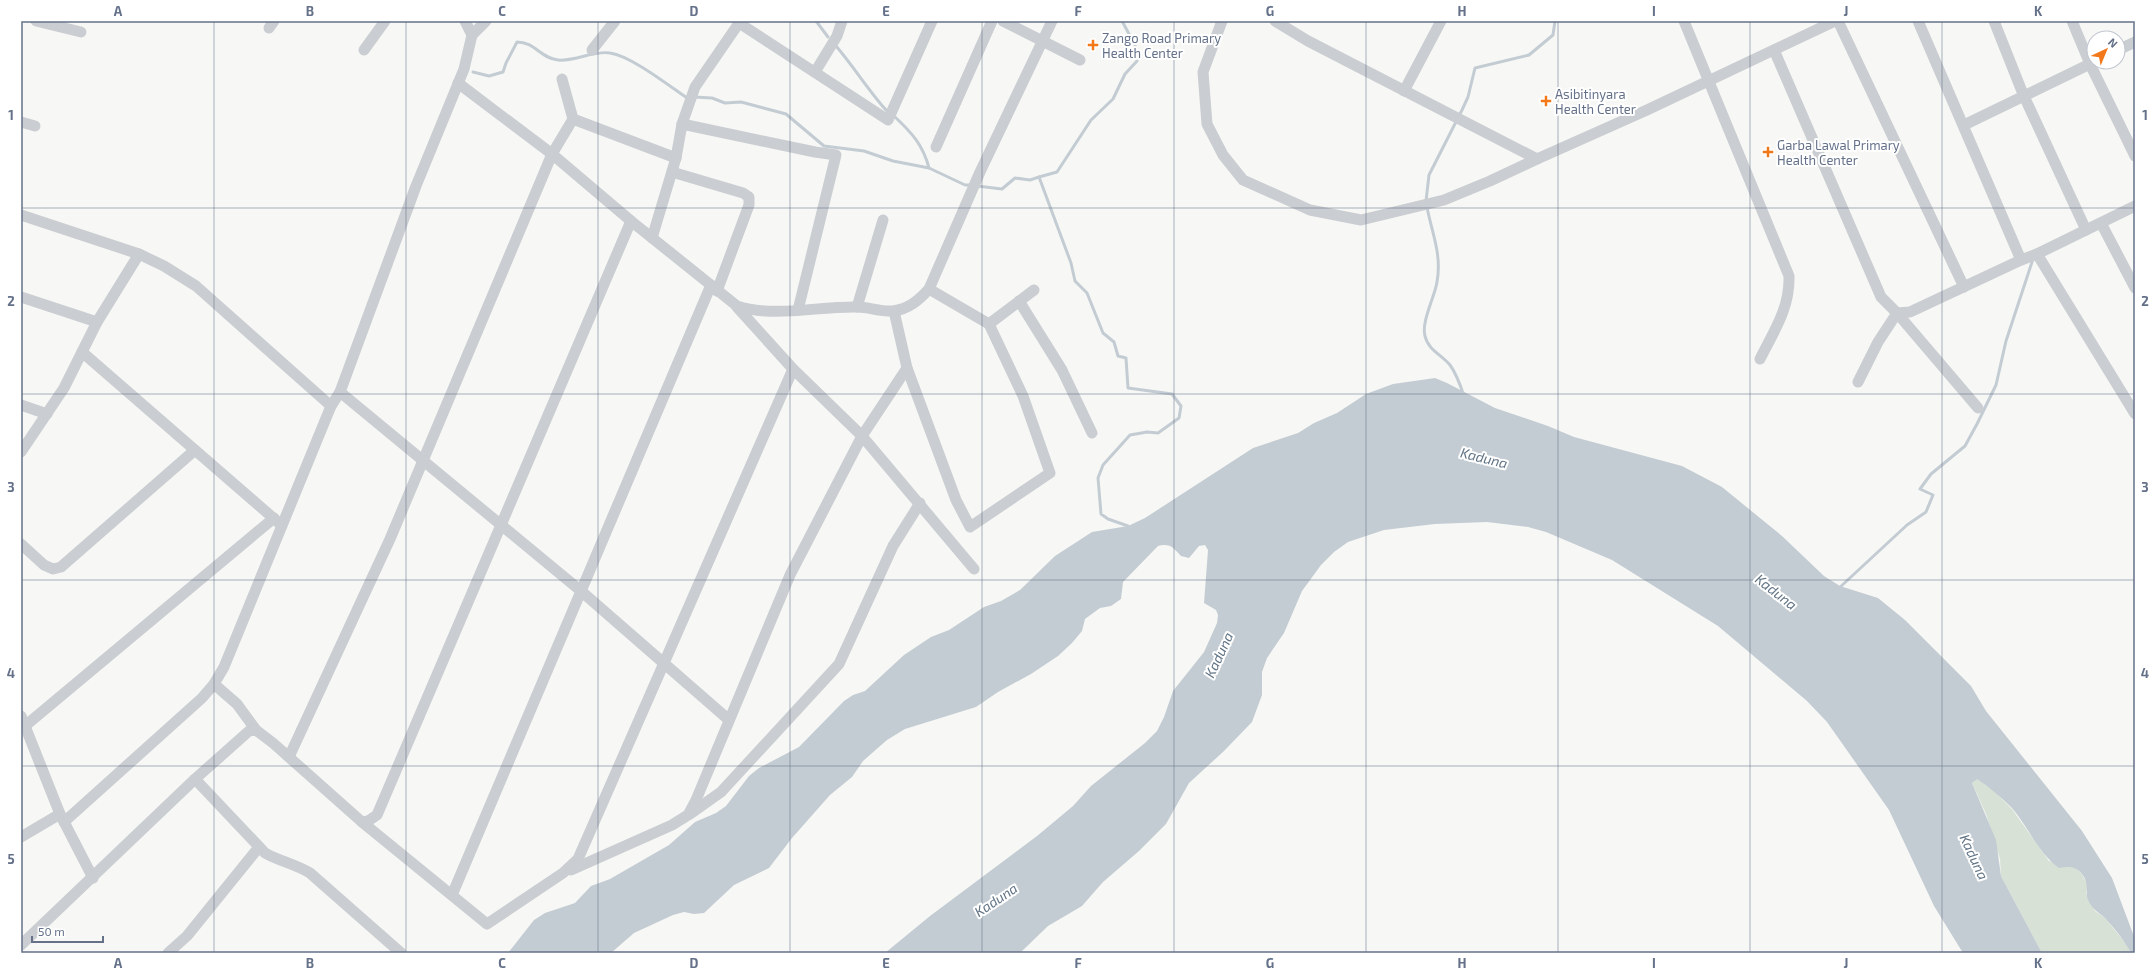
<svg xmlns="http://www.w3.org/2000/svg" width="2156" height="974" viewBox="0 0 2156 974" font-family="'Exo 2',sans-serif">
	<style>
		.green { fill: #d8e1d6 }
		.water { fill: #c4ccd3 }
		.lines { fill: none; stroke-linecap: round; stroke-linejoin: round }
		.stream { stroke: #c4ccd3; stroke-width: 3 }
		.minor { stroke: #cacdd1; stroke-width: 11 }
		.grid { fill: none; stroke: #647189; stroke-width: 1; stroke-opacity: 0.55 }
		.poi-dot { fill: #f3781a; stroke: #fff; stroke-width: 1.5 }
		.labels { text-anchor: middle; stroke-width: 4; stroke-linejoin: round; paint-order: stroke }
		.poi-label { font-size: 13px; fill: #647189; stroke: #fff; text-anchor: start }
		.water-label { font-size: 14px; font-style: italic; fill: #607384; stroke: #fff }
		.neatline { fill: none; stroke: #647189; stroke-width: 1.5 }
		.grid-label { font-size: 13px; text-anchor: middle; font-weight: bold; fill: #647189 }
	</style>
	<rect width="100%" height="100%" fill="#f7f8f5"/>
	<!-- green -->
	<polygon class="green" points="1977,778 1995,792 2012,809 2049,861 2076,868 2082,874 2087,884 2086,893 2095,911 2105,918 2127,945 2131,953 2042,953 2001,876 2000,859 1986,814 1972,783"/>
	<!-- water -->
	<path class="water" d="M1435,378L1447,383L1495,408L1548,426L1574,437L1682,466L1722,487L1782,536L1824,576L1840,586L1878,598L1905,620L1971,686L1986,711L2082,831L2112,878L2135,939V953H2131C2125,941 2114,928 2105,918C2098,912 2092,909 2088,900C2085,891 2089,882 2082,874C2076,866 2068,866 2059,868C2038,853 2029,828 2012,808C2001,797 1989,787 1977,779L1972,783L1996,840L2001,876L2042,953H1963L1934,906L1889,810L1827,722L1807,701L1718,626L1612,560L1546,532L1528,527L1487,522L1435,524L1384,530L1348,542L1334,552L1321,565L1302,591L1284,633L1267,658L1262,672V695L1252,722L1224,751L1189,783L1166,824L1139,851L1103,882L1082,906L1048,926L1020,953H885L930,916L1037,836L1073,806L1091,786L1145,743L1157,731L1164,717L1173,691L1204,652L1217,623L1218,615L1216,610L1204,603L1208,550L1205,545L1199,546L1189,558L1181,556C1173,548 1171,543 1158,546L1123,582L1121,599L1111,606L1100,608L1085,619L1082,631L1072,643L1058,656L1031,674L998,692L976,707L905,729L887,740L863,761L852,777L830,795L792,838L769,868L734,885L704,913L694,914L684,912L673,915L634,933L611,953H508L534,920L545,913L575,903L591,886L610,879L669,845L695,822L716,813L726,806L749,776L759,768L799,747L844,701L853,695L865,691L904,655L931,637L949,630L984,607L1001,601L1020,590L1055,556L1092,532L1128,526L1145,518L1253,448L1298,433L1314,423L1337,413L1366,394L1393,384Z"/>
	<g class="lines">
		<!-- stream -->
		<g class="stream">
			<polyline points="816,21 828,37"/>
			<path d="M836,46C854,67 868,90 886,110"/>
			<path d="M473,72L489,76L503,72L506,63L517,42C535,42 540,58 558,60C575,62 594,50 610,53C631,56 668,85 687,98"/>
			<polyline points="694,97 712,98 725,103 741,102 786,114 824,146 864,151 893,161 929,168 965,185 972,185"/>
			<path d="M895,117C912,133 923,145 929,168"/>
			<polyline points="1039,177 1057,172 1091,120 1113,99 1125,74 1137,61 1135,45 1122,21"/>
			<polyline points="977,186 1002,189 1015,178 1030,180 1039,177 1071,263 1075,281 1087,293 1103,333 1114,342 1118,356 1126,358 1128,388 1172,394 1181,406 1179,418 1158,433 1147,432 1130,435 1103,465 1098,478 1101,514 1108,519 1128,526 1128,530"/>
			<polyline points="1426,201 1429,175 1462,110 1468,97 1475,68 1529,55 1553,35 1555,21"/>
			<path d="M1427,207C1432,234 1442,254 1437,282C1435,296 1421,322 1425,336C1428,350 1442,355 1450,365C1456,373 1461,387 1464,396"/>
			<polyline points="1838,589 1907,525 1926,512 1933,495 1920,489 1931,474 1965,446 1977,424 1996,385 2006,341 2033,259"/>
		</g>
		<!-- minor -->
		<g class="minor">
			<polyline points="36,21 81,32"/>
			<polyline points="465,21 472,35"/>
			<polyline points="1003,21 1080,60"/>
			<polyline points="1222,21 1203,72 1207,124 1223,155 1243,180 1310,210 1361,220 1444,200 1490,181 1537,159 1647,110 1835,21"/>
			<polyline points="1275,21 1308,41 1537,159"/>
			<path d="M1684,21L1789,276C1790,308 1774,331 1760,359"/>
			<polyline points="1838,21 1964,287"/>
			<polyline points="1918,21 2021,260"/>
			<polyline points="1994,21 2023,94 2086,230"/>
			<polyline points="2072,21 2090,64 2135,156"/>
			<polyline points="269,28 274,21"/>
			<polyline points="364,50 385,21"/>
			<polyline points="592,50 615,21"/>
			<polyline points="1774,50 1881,297 1897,313 1978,408"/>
			<polyline points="2118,50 2135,42"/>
			<polyline points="815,72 837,36 842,21"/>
			<polyline points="458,83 552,154 631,221"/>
			<polyline points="1404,91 1441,21"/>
			<polyline points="573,119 676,158"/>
			<polyline points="21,122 35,126"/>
			<polyline points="682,124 815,152 836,155 798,310"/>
			<polyline points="1964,125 2094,62"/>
			<polyline points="936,147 992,21"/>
			<polyline points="672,172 743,193 749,197 749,205 717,291"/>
			<polyline points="21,215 139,254 164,266 196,286 331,406"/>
			<polyline points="2101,223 2135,288"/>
			<polyline points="652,238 676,158 682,124 695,87 739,23 888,120 932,21"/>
			<polyline points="2037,254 2135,414"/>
			<polyline points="21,297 97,322"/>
			<polyline points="1019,301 1062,370 1092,433"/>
			<polyline points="737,307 793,369 862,436 974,569"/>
			<polyline points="857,307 883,220"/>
			<polyline points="894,311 907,368 956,500 970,527 1050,473 1023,396 989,324 929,289"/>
			<polyline points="1897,313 1910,312 2021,260 2037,254 2135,206"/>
			<polyline points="989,324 1034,290"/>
			<polyline points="82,352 279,523"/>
			<polyline points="1858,382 1878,342 1897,313"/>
			<polyline points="340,392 581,591 729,720"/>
			<polyline points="21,405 47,414"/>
			<polyline points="21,452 64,388 97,322 139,254"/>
			<polyline points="21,544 44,565 53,569 61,567 195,450"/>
			<polyline points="214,684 237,704 256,730"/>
			<polyline points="21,716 60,814 93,878"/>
			<polyline points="25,726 274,518"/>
			<polyline points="289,757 390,539 552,154 573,119 562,79"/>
			<path d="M195,779L265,853C279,861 295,864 310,873L401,953"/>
			<polyline points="690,814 721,792 839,664 893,546 920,503"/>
			<polyline points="64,822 202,698 214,684 224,667 331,406 340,392 416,186 464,69 472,35 486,21"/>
			<polyline points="362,822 487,924 563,873 578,859 793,369"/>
			<polyline points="21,837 60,814"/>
			<polyline points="571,870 672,825 688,815 696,800 790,575 862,436 907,368"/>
			<polyline points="452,895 711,285"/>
			<path d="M21,945L195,779L249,731L256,730L273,743L362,822L368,821L377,815L631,221L737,306C775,318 818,306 857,307C869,307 881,312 893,311C909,309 919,300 929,289L980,172L1052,21"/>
			<polyline points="168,953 187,936 259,847"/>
		</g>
	</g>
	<!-- grid -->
	<path class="grid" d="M214,21V953M406,21V953M598,21V953M790,21V953M982,21V953M1174,21V953M1366,21V953M1558,21V953M1750,21V953M1942,21V953M21,208H2135M21,394H2135M21,580H2135M21,766H2135"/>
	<!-- markers -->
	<g class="poi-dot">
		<path d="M1091 39h4v4h4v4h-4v4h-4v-4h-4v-4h4z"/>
		<path d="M1544 95h4v4h4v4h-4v4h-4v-4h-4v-4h4z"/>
		<path d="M1766 146h4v4h4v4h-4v4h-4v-4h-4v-4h4z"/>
	</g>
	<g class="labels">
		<!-- poi labels -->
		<g class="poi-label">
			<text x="1102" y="43">Zango Road Primary<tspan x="1102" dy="15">Health Center</tspan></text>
			<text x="1555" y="99">Asibitinyara<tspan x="1555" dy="15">Health Center</tspan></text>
			<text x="1777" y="150">Garba Lawal Primary<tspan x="1777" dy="15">Health Center</tspan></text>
		</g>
		<!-- water labels -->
		<g class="water-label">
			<text transform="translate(1484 458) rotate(14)" y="5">Kaduna</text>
			<text transform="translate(1776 592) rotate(38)" y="5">Kaduna</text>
			<text transform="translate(1219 655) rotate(-65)" y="5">Kaduna</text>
			<text transform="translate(1974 857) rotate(65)" y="5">Kaduna</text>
			<text transform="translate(996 900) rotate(-34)" y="5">Kaduna</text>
		</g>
	</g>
	<!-- border -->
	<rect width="2156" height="974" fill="none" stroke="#ffffff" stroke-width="44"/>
	<!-- north arrow -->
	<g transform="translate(2106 50) rotate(44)"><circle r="19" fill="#ffffff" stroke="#c1c6d0"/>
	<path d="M0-3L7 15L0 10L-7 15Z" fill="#f3781a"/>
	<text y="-6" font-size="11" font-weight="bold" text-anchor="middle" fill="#647189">N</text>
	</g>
	<!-- scale -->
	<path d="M32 936v6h71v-6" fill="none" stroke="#647189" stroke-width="2"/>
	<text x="38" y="936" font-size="12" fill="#647189" stroke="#ffffff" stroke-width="3" paint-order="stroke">50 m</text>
	<rect x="22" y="22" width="2112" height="930" class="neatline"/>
	<g class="grid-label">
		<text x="118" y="16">A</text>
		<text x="310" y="16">B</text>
		<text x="502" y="16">C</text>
		<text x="694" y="16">D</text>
		<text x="886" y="16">E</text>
		<text x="1078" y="16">F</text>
		<text x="1270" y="16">G</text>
		<text x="1462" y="16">H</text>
		<text x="1654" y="16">I</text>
		<text x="1846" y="16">J</text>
		<text x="2038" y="16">K</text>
		<text x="11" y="120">1</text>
		<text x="2145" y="120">1</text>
		<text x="11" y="306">2</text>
		<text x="2145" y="306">2</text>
		<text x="11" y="492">3</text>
		<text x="2145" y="492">3</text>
		<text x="11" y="678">4</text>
		<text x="2145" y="678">4</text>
		<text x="11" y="864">5</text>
		<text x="2145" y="864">5</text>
		<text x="118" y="968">A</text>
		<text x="310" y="968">B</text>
		<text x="502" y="968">C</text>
		<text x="694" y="968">D</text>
		<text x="886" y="968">E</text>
		<text x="1078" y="968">F</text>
		<text x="1270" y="968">G</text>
		<text x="1462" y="968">H</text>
		<text x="1654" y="968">I</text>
		<text x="1846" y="968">J</text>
		<text x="2038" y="968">K</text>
	</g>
</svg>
